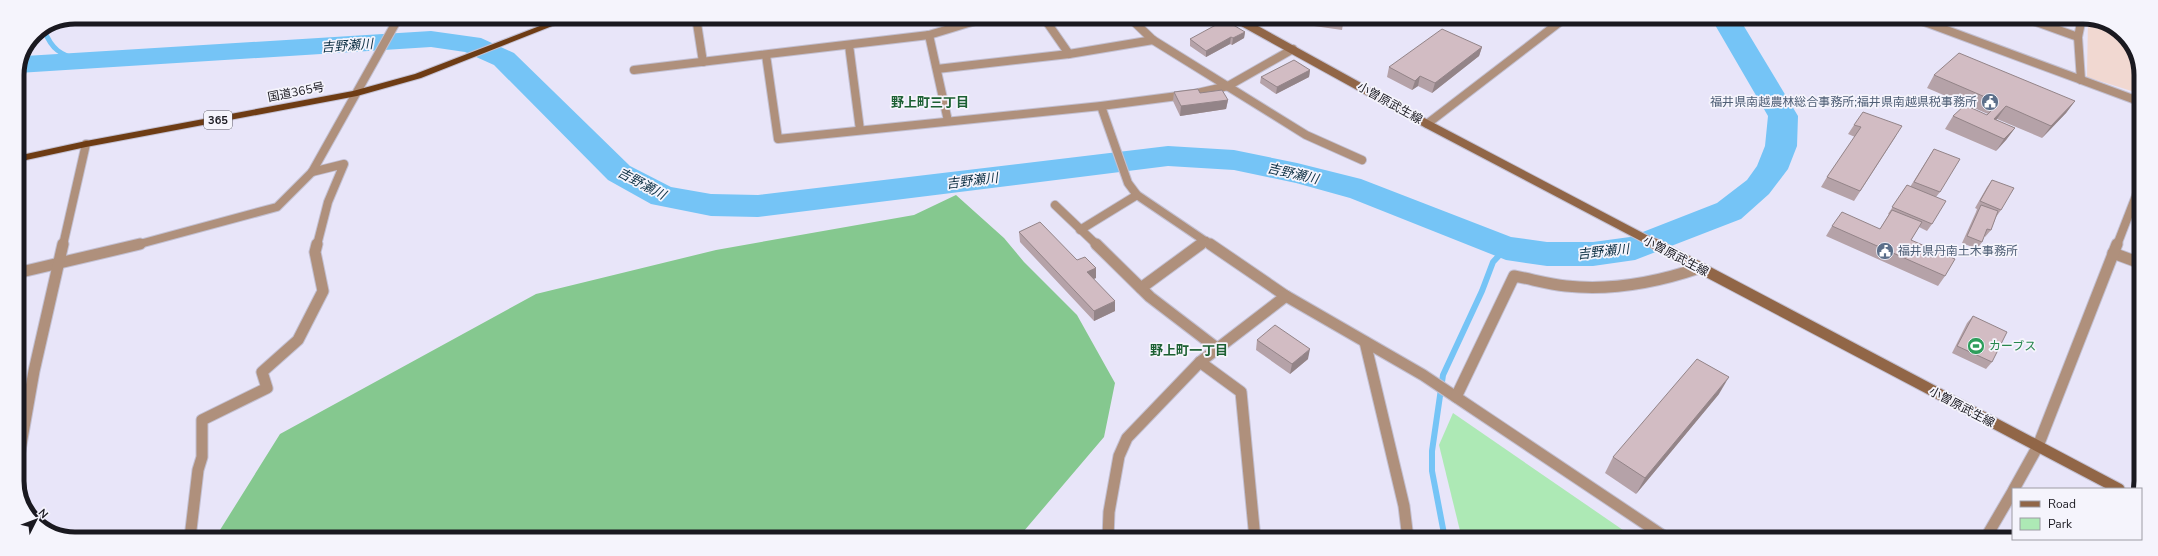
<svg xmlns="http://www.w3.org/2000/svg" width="2158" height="556" viewBox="0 0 2158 556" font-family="'Nunito Sans','Noto Sans JP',sans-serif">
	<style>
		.commercial { fill: #f1d8d1 }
		.green { fill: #ade9b5 }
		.forest { fill: #85c88f }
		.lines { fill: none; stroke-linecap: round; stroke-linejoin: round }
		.stream-far1 { stroke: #75c4f6; stroke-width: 5 }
		.stream { stroke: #75c4f6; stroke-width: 6 }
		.river { fill: #75c4f6; fill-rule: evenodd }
		.minor-far1-casing { stroke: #c3c0d2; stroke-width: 10 }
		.minor-casing { stroke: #c3c0d2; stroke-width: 13 }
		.tertiary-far1-casing { stroke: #c3c0d2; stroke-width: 10 }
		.tertiary-casing { stroke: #c3c0d2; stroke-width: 13 }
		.secondary-far1-casing { stroke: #c3c0d2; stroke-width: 10 }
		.secondary-casing { stroke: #c3c0d2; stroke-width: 13 }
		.trunk-casing { stroke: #c3c0d2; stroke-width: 2 }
		.minor-far1 { stroke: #af907c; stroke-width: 8 }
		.minor { stroke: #af907c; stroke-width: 11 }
		.tertiary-far1 { stroke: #af907c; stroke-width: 8 }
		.tertiary { stroke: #af907c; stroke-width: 11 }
		.secondary-far1 { stroke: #916647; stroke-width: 8 }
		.secondary { stroke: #916647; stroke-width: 11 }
		.trunk { fill: #6e3c14; fill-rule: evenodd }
		.wall { fill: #b5a2a8 }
		.shaded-wall { fill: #938488 }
		.building { fill: #d2bcc3; stroke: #938488 }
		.labels { text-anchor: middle; stroke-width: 3.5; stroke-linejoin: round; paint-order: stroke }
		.shield { fill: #f5f4fc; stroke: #5c5b62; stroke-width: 1 }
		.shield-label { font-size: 11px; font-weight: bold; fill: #1a1920 }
		.street-label { font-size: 12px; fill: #1a1920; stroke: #f5f4fc }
		.service-label { font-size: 12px; fill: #4e5e75; stroke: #f5f4fc; text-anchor: end }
		.leisure-label { font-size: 12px; fill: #27864d; stroke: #f5f4fc; text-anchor: start }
		.water-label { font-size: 13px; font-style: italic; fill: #0c2f43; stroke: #f5f4fc }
		.neighbourhood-label { font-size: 13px; font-weight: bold; fill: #1c6033; stroke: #f5f4fc }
		.rim { fill: none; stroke: #1a1920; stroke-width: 5 }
	</style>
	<rect width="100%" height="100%" fill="#e8e5f9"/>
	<!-- commercial -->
	<polygon class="commercial" points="2088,18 2095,18 2127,37 2141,71 2141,94 2087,77"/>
	<!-- green -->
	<polygon class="green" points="1453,413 1636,539 1462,539 1439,445"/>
	<!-- forest -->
	<polygon class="forest" points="956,195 1004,238 1024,262 1077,315 1115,383 1104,437 1018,538 215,538 280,434 536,294 716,250 914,215"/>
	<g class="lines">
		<!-- stream-far1 -->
		<path class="stream-far1" d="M44,30C52,50 60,54 80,61"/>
		<!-- stream -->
		<polyline class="stream" points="1445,539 1432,471 1432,451 1443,375 1482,291 1493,262 1506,248"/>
		<!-- river -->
		<polygon class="river" points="1711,18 1739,18 1798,116 1797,146 1788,169 1769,194 1741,219 1635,260 1593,266 1547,266 1506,260 1350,198 1296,183 1234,170 1168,166 758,217 711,216 651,204 608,180 494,65 465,52 431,47 18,73 25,56 431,31 481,38 514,53 630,166 671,187 711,194 758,195 1168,146 1234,150 1297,163 1361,179 1511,237 1547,242 1593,242 1630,237 1717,203 1747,180 1757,166 1765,146 1768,116"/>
		<defs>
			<g id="minor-far1">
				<polyline points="696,17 703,62"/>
				<polyline points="1044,18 1069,54"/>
				<polyline points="1130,18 1153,40 1306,135 1362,160"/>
				<polyline points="1914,18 2141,102"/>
				<polyline points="2025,18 2078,37"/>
				<polyline points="929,35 948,121"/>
				<polyline points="849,45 860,130"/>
				<polyline points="766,55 778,139 1101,106 1193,94 1228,86 1293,49"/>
				<polyline points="937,69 1069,54 1153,40"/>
				<polyline points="634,70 929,35 985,18"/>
				<polyline points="2081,80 2078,37 2082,18"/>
				<polyline points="1101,106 1128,183 1137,195 1211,245"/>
				<polyline points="1427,124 1565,18"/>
				<polyline points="312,172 344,164 328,202 317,245"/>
				<polyline points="1055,205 1097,245"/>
				<polyline points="1080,230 1137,195"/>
				<polyline points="136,245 277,207 312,172 399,17"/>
				<polyline points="1200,245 1206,241"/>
				<polyline points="2117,245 2141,183"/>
			</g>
			<g id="minor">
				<polyline points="1096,244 1150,297 1218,349"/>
				<polyline points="1210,244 1286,296 1423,375 1668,539"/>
				<polyline points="2113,253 2140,263"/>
				<polyline points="17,273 140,244"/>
				<polyline points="1141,288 1201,244"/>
				<polyline points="1365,342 1404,506 1408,539"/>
				<polyline points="1200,362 1241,392 1255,539"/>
				<path d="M1456,397L1514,276C1531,279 1548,284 1566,286C1612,291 1655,283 1699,268"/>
				<polyline points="2014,489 2038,446 2117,244"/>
				<polyline points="190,538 198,470 202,457 202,420 267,388 262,372 298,340 323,291 315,252 317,244"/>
				<polyline points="1108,538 1109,512 1119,456 1127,438 1200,362 1286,296"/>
				<polyline points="1985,539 2013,491"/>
			</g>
			<polyline id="tertiary-far1" points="63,245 86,144"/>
			<polyline id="tertiary" points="17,467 34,371 63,244"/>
			<polyline id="secondary-far1" points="1235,18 1427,124 1657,245"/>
			<polyline id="secondary" points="1655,244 2119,489"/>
			<polygon id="trunk" points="563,17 575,17 421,78 357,96 86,147 17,162 17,156 86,141 353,91 415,74"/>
		</defs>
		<!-- minor-far1 casing -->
		<use href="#minor-far1" class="minor-far1-casing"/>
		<!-- minor casing -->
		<use href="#minor" class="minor-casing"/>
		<!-- tertiary-far1 casing -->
		<use href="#tertiary-far1" class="tertiary-far1-casing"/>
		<!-- tertiary casing -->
		<use href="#tertiary" class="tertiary-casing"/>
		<!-- secondary-far1 casing -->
		<use href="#secondary-far1" class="secondary-far1-casing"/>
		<!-- secondary casing -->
		<use href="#secondary" class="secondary-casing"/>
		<!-- trunk casing -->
		<use href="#trunk" class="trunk-casing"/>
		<!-- minor-far1 -->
		<use href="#minor-far1" class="minor-far1"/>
		<!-- minor -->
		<use href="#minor" class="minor"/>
		<!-- tertiary-far1 -->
		<use href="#tertiary-far1" class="tertiary-far1"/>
		<!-- tertiary -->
		<use href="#tertiary" class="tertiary"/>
		<!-- secondary-far1 -->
		<use href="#secondary-far1" class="secondary-far1"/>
		<!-- secondary -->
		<use href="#secondary" class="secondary"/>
		<!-- trunk -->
		<use href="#trunk" class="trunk"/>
	</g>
	<!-- wall -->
	<g class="wall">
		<polygon points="1315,18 1344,18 1342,30 1314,26"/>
		<polygon points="1245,32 1244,38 1232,45 1230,44 1206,57 1190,46 1190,39"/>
		<polygon points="1482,47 1479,56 1432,93 1418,86 1412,90 1387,77 1389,67"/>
		<polygon points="1310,70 1309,77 1276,94 1260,83 1261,77"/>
		<polygon points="1934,75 2075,101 2066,113 2042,138 1997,119 1996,120 2015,128 2006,140 1996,151 1945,129 1953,116 1987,115 1988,114 1927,88"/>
		<polygon points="1174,92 1200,93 1228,100 1226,109 1180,116 1173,101"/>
		<polygon points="1854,125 1896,136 1854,201 1821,187 1827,177 1855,137 1848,134"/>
		<polygon points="1934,149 1940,192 1936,197 1932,224 1927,231 1919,227 1911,240 1945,276 1938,286 1826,236 1832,226 1880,229 1889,214 1888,214 1907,185 1910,187"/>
		<polygon points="1992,180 2001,210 1996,217 1991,230 1985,237 1984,236 1982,242 1977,249 1962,243 1976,212 1977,209 1975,208 1987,187"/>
		<polygon points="1019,232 1077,260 1096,268 1096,278 1093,279 1115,311 1094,321 1020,242"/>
		<polygon points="1973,316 1992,362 1986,369 1952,353 1967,323"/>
		<polygon points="1257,340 1308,359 1290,374 1256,350"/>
		<polygon points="1719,394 1636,494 1605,473 1613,457"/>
	</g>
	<!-- shaded-wall -->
	<g class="shaded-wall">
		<polygon points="170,17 188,17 172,21"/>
		<polygon points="742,17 749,17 750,23 730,26 728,20"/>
		<polygon points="1245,32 1244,38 1232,45 1233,38"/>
		<polygon points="1231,37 1230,44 1206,57 1206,51"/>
		<polygon points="1482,47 1479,56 1432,93 1435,83"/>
		<polygon points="1310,70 1309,77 1276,94 1277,87"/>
		<polygon points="1420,76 1418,86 1412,90 1415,81"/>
		<polygon points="1228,100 1226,109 1180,116 1181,106"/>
		<polygon points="2075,101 2066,113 2042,138 2051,126"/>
		<polygon points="2006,106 1997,119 1985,131 1994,119"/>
		<polygon points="2015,128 2006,140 1996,151 2004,139"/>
		<polygon points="1096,268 1096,278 1087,282 1087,272"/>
		<polygon points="1115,301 1115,311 1094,321 1094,311"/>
		<polygon points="1310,349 1308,359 1290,374 1292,364"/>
		<polygon points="1729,377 1719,394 1636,494 1645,478"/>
	</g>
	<!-- building -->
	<g class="building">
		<polygon points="727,17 742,17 728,20"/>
		<polygon points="1323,18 1344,18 1343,20"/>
		<polygon points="1225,20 1245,32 1233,38 1231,37 1206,51 1190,39"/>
		<polygon points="1442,29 1482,47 1435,83 1420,76 1415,81 1389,67"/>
		<polygon points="1959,53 2075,101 2051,126 2006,106 1994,119 2015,128 2004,139 1953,116 1965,105 1987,115 1999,103 1934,75"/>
		<polygon points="1294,60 1310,70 1277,87 1261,77"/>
		<polygon points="1198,89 1200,93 1222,90 1228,100 1181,106 1174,92"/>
		<polygon points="1863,112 1902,126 1860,191 1827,177 1861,127 1854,125"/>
		<polygon points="1934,149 1960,159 1940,192 1914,182"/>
		<polygon points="1992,180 2014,188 2001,210 1980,201"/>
		<polygon points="1907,185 1946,201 1932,224 1892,207"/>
		<polygon points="1981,205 1998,211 1991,230 1987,229 1982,242 1967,236"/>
		<polygon points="1892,210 1922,222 1911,240 1955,259 1945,276 1832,226 1842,212 1880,229"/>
		<polygon points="1040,222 1077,260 1085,257 1096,268 1087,272 1115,301 1094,311 1019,232"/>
		<polygon points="1973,316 2007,332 1992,362 1957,346"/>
		<polygon points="1275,325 1310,349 1292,364 1257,340"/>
		<polygon points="1697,359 1729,377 1645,478 1613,457"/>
		<polygon points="1857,531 1871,539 1852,539"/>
	</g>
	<!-- icons -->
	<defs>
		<symbol id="civic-disc" viewBox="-11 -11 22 22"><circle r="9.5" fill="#5c6f8a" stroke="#f5f4fc"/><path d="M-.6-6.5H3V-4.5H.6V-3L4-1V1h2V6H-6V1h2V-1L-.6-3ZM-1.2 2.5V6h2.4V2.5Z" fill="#fff"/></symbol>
		<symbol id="stadium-disc" viewBox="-11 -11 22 22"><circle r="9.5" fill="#2e9e5b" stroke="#f5f4fc"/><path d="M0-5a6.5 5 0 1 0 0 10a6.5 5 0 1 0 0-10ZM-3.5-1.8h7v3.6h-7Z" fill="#fff"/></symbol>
	</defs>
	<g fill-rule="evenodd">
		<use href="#civic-disc" x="1980" y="92" width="20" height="20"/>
		<use href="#civic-disc" x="1875" y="241" width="20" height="20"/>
		<use href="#stadium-disc" x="1966" y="336" width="20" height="20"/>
	</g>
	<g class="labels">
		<!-- shield labels -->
		<rect class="shield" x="204" y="111" width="28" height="18" rx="3"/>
		<g class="shield-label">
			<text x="218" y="124">365</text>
		</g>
		<!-- street labels -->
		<g class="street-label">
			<text transform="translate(296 92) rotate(-11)" y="4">国道365号</text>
			<text transform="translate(1390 103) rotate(29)" y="4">小曽原武生線</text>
			<text transform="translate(1676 256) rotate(28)" y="4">小曽原武生線</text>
			<text transform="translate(1962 407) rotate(28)" y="4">小曽原武生線</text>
		</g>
		<!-- service labels -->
		<g class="service-label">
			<text x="1977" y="106">福井県南越農林総合事務所;福井県南越県税事務所</text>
			<text x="1898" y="255" text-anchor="start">福井県丹南土木事務所</text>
		</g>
		<!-- leisure labels -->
		<g class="leisure-label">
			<text x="1989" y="350">カーブス</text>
		</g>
		<!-- water labels -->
		<g class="water-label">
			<text transform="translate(347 45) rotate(-4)" y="5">吉野瀬川</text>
			<text transform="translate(1293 173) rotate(13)" y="5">吉野瀬川</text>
			<text transform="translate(972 180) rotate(-7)" y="5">吉野瀬川</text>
			<text transform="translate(642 183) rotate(28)" y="5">吉野瀬川</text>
			<text transform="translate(1603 251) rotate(-6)" y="5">吉野瀬川</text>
		</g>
		<!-- neighbourhood labels -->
		<g class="neighbourhood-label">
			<text x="930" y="107">野上町三丁目</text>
			<text x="1189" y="355">野上町一丁目</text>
		</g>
	</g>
	<!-- crop -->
	<path d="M0 0H2158V556H0ZM75 24H2083A51 51 0 0 1 2134 75V481A51 51 0 0 1 2083 532H75A51 51 0 0 1 24 481V75A51 51 0 0 1 75 24Z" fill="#f5f4fc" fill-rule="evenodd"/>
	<path class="rim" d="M75 24H2083A51 51 0 0 1 2134 75V481A51 51 0 0 1 2083 532H75A51 51 0 0 1 24 481V75A51 51 0 0 1 75 24Z"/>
	<!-- legend -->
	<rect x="2012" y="488" width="130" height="52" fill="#f5f4fc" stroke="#9d9ca4"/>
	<rect x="2020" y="501" width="20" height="6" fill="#916647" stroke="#9d9ca4"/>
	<text x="2048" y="508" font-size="12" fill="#1a1920">Road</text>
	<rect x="2020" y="518" width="20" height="12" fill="#ade9b5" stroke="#9d9ca4"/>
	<text x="2048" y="528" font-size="12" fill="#1a1920">Park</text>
	<!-- north arrow -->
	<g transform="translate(36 520) rotate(48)" stroke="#f5f4fc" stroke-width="3" paint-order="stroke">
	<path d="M0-3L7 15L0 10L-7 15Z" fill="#1a1920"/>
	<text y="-6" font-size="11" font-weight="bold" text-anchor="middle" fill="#1a1920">N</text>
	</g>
</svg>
